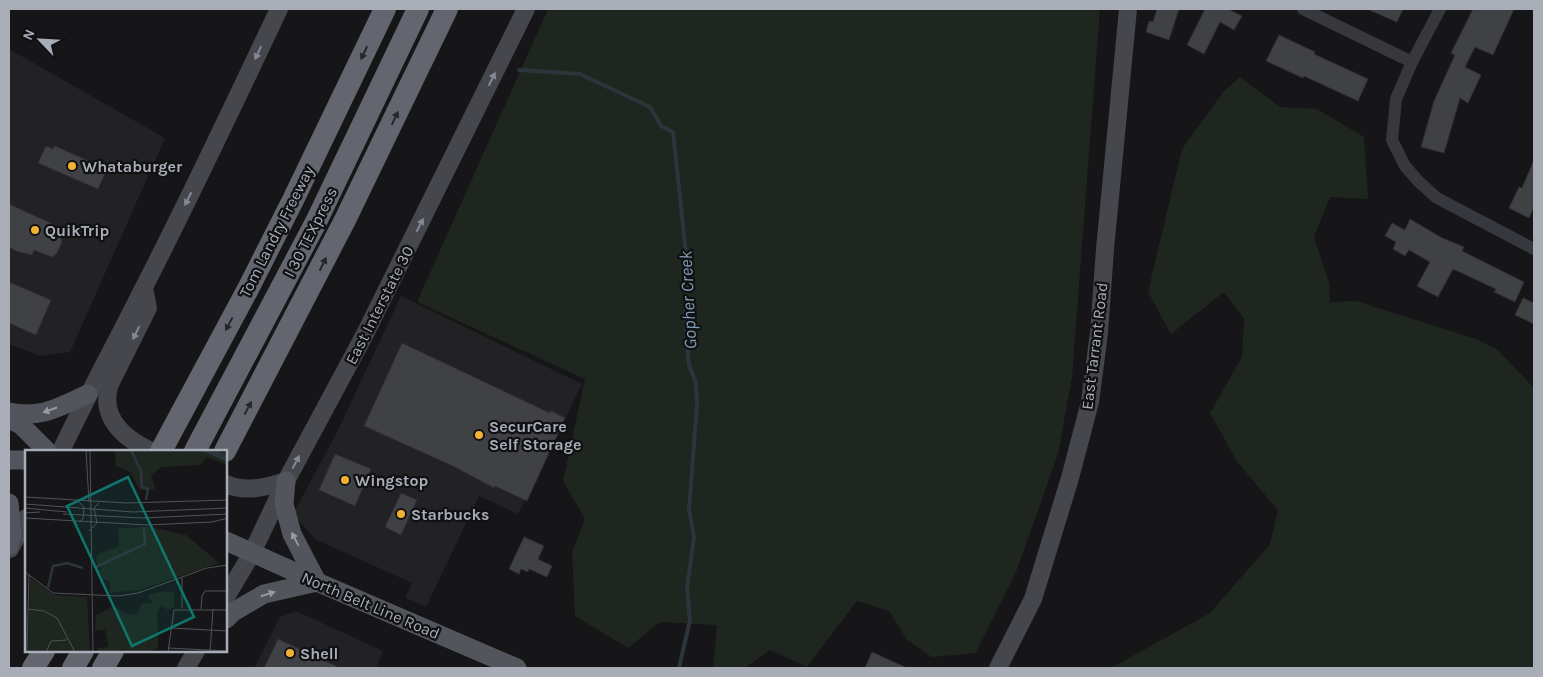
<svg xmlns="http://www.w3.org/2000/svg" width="1543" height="677" viewBox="0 0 1543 677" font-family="Karla,sans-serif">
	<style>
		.built { fill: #222225 }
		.green { fill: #1e261f }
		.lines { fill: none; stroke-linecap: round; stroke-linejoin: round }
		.stream { stroke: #2c353c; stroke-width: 4 }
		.building { fill: #404145; stroke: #303034 }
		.street { stroke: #37383d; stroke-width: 12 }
		.secondary { stroke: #45474d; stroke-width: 18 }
		.primary { stroke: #53555c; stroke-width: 19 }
		.highway { stroke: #63666e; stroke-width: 22 }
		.oneway { fill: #858993 }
		.oneway2 { fill: #26262a }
		.oneway3 { fill: #979ba6 }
		.poi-dot { fill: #f2b134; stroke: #111113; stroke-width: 2 }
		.labels { text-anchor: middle; stroke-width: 4.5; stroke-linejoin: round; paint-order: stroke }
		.poi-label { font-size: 16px; font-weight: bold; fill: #a8adb8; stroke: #111113; text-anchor: start }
		.street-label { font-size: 16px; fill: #a8adb8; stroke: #111113 }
		.water-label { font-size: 18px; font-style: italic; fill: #7f9bb3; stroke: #111113 }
		.inset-river { fill: none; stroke: #2c353c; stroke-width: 2.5 }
		.inset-road { fill: none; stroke: #505258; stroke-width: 1 }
		.view { fill: #0f766e; fill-opacity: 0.15; stroke: #0f766e; stroke-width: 2.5 }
		.inset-edge { fill: none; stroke: #a8adb8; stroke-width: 2.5 }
	</style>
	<rect width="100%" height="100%" fill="#161618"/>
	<!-- built -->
	<g class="built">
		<polygon points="9,49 165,138 70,352 40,356 9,344"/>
		<polygon points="401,296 582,384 518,514 479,496 426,607 405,598 412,583 315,539 293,514 337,432"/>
		<polygon points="296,611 383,651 376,668 254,668 280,617"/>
	</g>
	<!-- green -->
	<g class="green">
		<polygon points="548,9 1100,9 1072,377 1058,454 1016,572 976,653 932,657 907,640 889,611 857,601 807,667 770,650 745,668 713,668 717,625 660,622 628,648 575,616 572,552 585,519 563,481 585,379 417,302"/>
		<polygon points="1240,77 1280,107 1317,109 1364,137 1368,199 1330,197 1314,237 1329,283 1330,302 1356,301 1476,339 1498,350 1534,388 1534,668 1111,668 1210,613 1270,544 1278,510 1238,463 1210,413 1242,357 1244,318 1224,292 1171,334 1148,292 1182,149 1223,92"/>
	</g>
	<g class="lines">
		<!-- stream -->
		<polyline class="stream" points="519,70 580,74 650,107 661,126 673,132 688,273 685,317 689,365 696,383 697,404 689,510 694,537 687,589 690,620 679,668"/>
	</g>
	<!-- building -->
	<g class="building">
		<polygon points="1157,9 1179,9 1169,40 1146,32 1149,21 1153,22"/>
		<polygon points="1205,9 1228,9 1242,16 1234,30 1220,22 1204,54 1187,45"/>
		<polygon points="1367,9 1403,9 1397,22"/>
		<polygon points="1473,9 1514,9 1493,55 1475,47 1465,67 1481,75 1468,103 1460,98 1444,153 1421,147 1434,101 1455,55 1451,53"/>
		<polygon points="1279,35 1315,52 1314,54 1368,79 1358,101 1304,76 1303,78 1266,61"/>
		<polygon points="46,146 53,149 55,146 107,169 98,189 38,163"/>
		<polygon points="1534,160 1534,207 1529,218 1509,208 1519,187 1522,188"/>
		<polygon points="9,204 59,227 62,242 57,253 52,257 34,250 32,255 16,251 9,247"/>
		<polygon points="1410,219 1442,238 1464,247 1462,251 1524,282 1515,302 1494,292 1496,289 1453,269 1438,297 1417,286 1430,262 1409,250 1405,256 1393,249 1396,242 1385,236 1392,223 1405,230"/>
		<polygon points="9,282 51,300 36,335 9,323"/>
		<polygon points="1523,298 1534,303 1534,324 1515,315"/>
		<polygon points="402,343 550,413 551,411 565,418 527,501 495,486 494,488 453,466 364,426"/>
		<polygon points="335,454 371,469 355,506 319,490"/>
		<polygon points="401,493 417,500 401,535 385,527"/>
		<polygon points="524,537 544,546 538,559 552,566 547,577 529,569 528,572 521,569 519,574 509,569"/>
		<polygon points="278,639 340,668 264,668"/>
		<polygon points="872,652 907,668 865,668"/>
	</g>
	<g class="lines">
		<!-- street -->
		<g class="street">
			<polyline points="1303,9 1412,62"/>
			<polyline points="1440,9 1412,62 1396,99 1392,140 1405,166 1418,181 1437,198 1534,249"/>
		</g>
		<!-- secondary -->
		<g class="secondary">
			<path d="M144,288L148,308L110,384C99,417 123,438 151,451"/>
			<path d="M61,451C87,396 116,343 143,289C191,196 235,102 279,9"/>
			<path d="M226,484C245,493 267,487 286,481"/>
			<polyline points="10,549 26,518"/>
			<polyline points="226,597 252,553 286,481 365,334 526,9"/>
			<polyline points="186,668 196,651"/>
			<polyline points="998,668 1033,599 1070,478 1090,402 1099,333 1105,249 1128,9"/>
		</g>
		<!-- primary -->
		<g class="primary">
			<path d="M9,412C41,419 59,407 88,394"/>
			<polyline points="9,419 21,425 47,451"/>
			<polyline points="9,460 26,460"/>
			<polyline points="286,481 284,504 292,534 317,582"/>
			<polyline points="9,503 12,535 9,546"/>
			<polyline points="226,541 317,582 517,668"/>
			<polyline points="226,619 233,612 264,594 317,582"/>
		</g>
		<!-- highway -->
		<g class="highway">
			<polyline points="161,451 248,289 293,200 385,9"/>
			<polyline points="195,451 316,222 418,9"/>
			<polyline points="225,451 345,220 447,9"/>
			<polyline points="33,668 44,651"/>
			<polyline points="73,668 83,651"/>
			<polyline points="103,668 113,651"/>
		</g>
	</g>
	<!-- one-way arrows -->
	<defs><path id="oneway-solid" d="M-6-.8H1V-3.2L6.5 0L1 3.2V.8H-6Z" transform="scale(1.25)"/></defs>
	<g class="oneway">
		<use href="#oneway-solid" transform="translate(258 53) rotate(115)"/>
		<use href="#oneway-solid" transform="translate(492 79) rotate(-64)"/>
		<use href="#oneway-solid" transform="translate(188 199) rotate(116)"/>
		<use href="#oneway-solid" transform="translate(420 225) rotate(-63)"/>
		<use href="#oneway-solid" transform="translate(136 333) rotate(116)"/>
		<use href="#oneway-solid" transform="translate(296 462) rotate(-62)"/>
	</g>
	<g class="oneway2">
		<use href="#oneway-solid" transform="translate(364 53) rotate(115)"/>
		<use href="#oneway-solid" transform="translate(395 118) rotate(-64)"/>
		<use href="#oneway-solid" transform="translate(323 264) rotate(-63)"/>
		<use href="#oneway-solid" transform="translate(229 324) rotate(118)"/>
		<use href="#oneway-solid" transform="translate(248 408) rotate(-62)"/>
	</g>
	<g class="oneway3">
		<use href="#oneway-solid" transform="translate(50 410) rotate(161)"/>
		<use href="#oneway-solid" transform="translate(295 539) rotate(-118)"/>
		<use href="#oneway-solid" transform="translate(268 594) rotate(-17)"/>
	</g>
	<!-- markers -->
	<g class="poi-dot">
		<circle cx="72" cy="166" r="5"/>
		<circle cx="35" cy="230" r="5"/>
		<circle cx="479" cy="435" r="5"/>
		<circle cx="345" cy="480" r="5"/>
		<circle cx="401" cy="514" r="5"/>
		<circle cx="290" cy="653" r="5"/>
	</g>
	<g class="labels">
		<!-- poi labels -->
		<g class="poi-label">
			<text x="82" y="172">Whataburger</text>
			<text x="45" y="236">QuikTrip</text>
			<text x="489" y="432">SecurCare<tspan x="489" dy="18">Self Storage</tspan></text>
			<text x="355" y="486">Wingstop</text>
			<text x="411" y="520">Starbucks</text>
			<text x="300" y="659">Shell</text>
		</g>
		<!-- street labels -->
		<g class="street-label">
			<text transform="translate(276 231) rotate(-63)" y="6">Tom Landry Freeway</text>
			<text transform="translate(310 232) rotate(-63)" y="6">I 30 TEXpress</text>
			<text transform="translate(379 305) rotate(-63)" y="6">East Interstate 30</text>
			<text transform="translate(1094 346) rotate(-83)" y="6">East Tarrant Road</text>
			<text transform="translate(371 605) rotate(23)" y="6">North Belt Line Road</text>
		</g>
		<!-- water labels -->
		<g class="water-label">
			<text transform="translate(688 300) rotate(-93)" y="6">Gopher Creek</text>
		</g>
	</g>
	<!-- overview -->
	<g transform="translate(25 450)">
		<rect width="202" height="202" fill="#161618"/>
		<path d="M90,0H202V15L181,7L176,15L137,17L126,25L130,39L115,40L105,22L91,16ZM126,77L161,85L194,113L114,140L85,143V131L77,129V125L70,121L77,119L71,112L72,105L94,96L93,78ZM5,128L29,145L62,147L65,202H3ZM140,141L149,143V157L143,160L137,156L132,161L133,198L122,202H72V198L83,197V194L80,180H70L71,165L89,156L99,163L111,165L117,154L127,153L128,151L122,148L125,144Z" fill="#1e261f"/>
		<path d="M175,0H192L202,6V12Z" fill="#2c353c"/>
		<path class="inset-river" d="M106,0L116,21L117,37L123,39L121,50M71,117L120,94L119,77M23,138L28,116L42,113L58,118"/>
		<path class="inset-road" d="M61,0L64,52M65,0L68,202M0,47L102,53L203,50M0,54L108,62L203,58M0,58L42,62M0,63L15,62M38,64L118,68L203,64M0,68L122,75L187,72M54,72L58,69L59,57L54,52M187,72L203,68M64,81L72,73L69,58L74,53M0,122L28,143L93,146L113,143L182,118L203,115M157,128V158M3,159L19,161L32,168L50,202M176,159L177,146L180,141H203M146,178L203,181M143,198L203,201M2,202L4,124M21,202L26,191L42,190M143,202L149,160H203M185,202L188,159"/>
		<path class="view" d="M103,27L169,167L107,196L42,56Z"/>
		<rect width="202" height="202" class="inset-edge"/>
	</g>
	<!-- border -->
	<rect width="1543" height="677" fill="none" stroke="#a8adb8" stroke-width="20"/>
	<!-- north arrow -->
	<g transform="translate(40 40) rotate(295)" stroke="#111113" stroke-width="4" paint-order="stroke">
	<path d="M0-4L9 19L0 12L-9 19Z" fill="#a8adb8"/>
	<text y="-8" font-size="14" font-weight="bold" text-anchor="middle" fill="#a8adb8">N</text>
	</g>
</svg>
